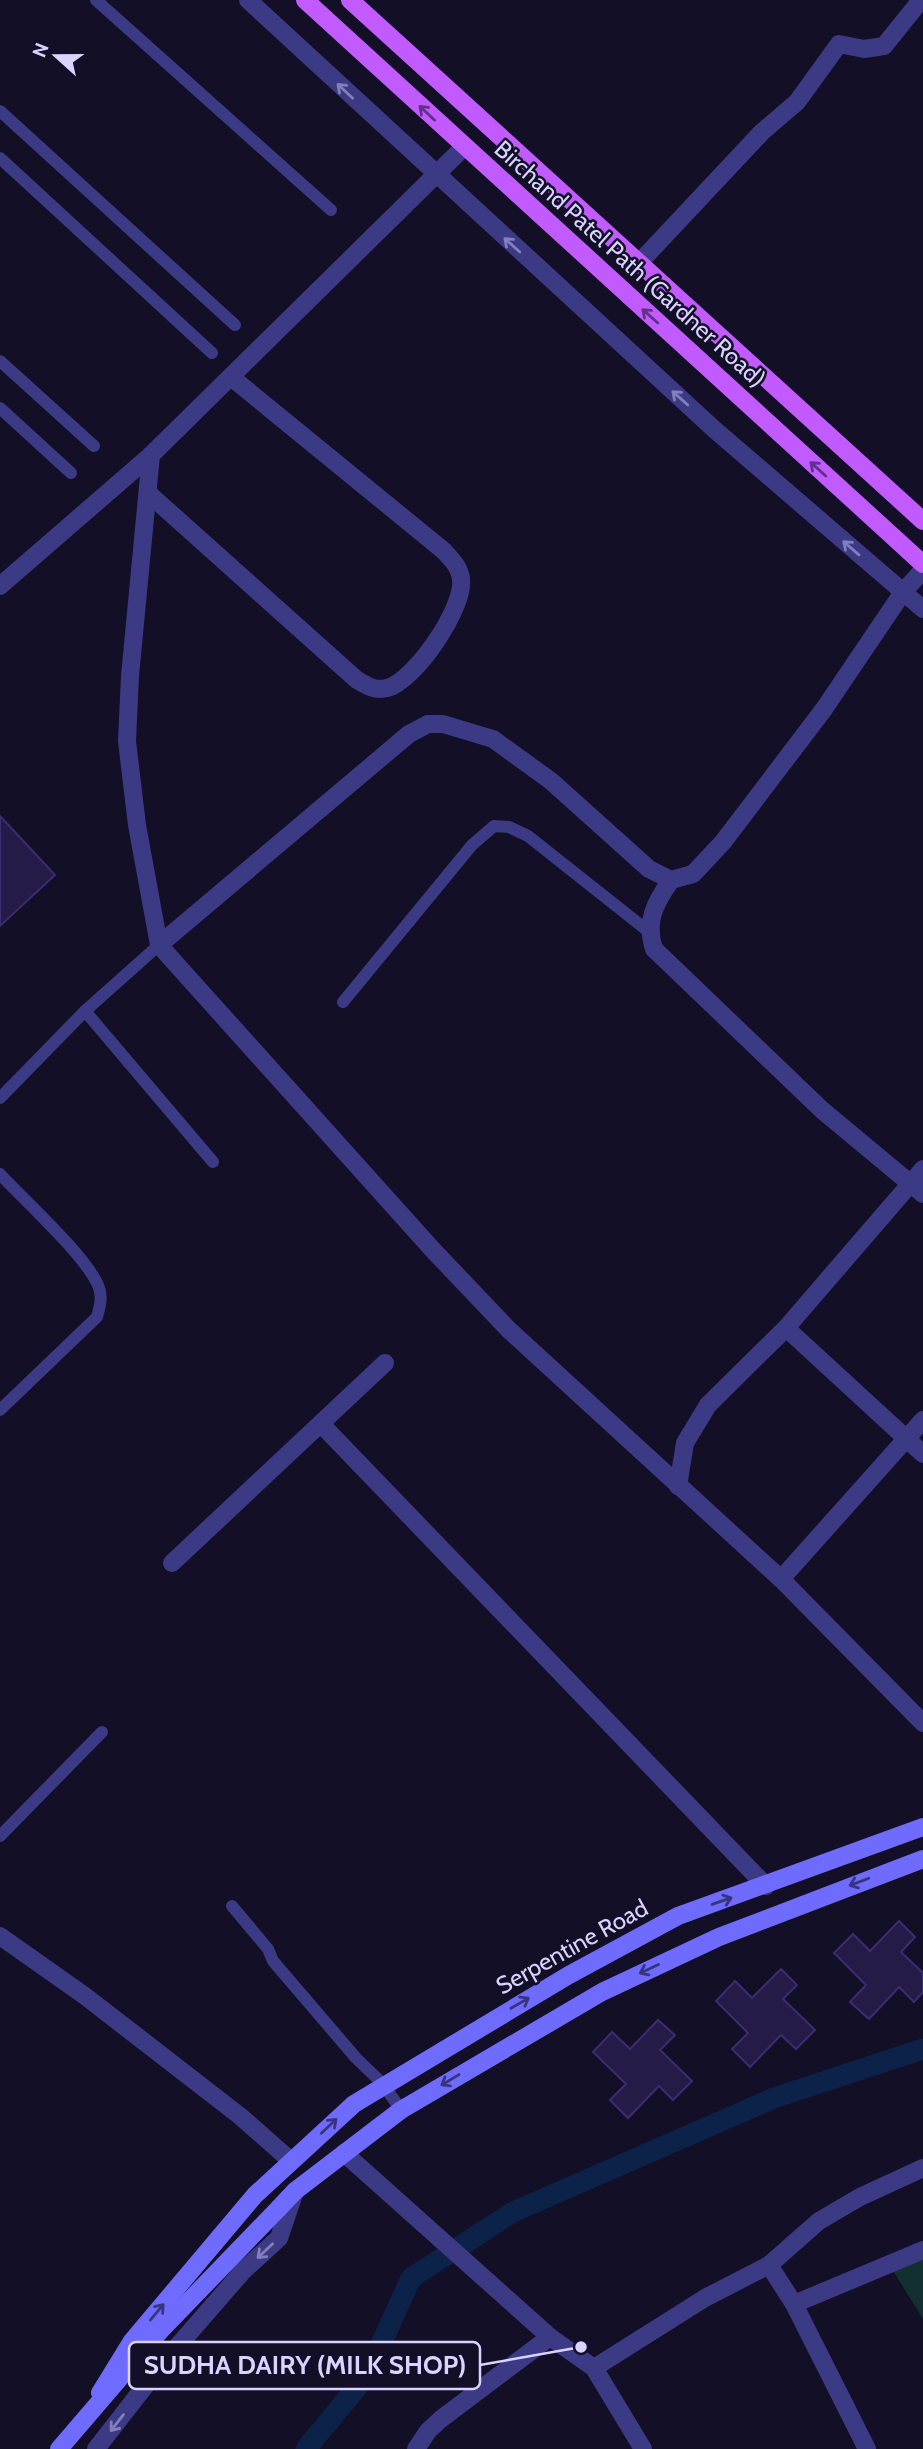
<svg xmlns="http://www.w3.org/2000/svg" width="923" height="2449" viewBox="0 0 923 2449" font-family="Cabin,sans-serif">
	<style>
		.green { fill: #12302f }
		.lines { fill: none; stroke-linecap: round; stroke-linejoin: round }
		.canal { stroke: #0c2248; stroke-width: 21 }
		.building { fill: #241b47; stroke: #3b2d73; stroke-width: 2 }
		.service { stroke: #3d3a85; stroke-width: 12 }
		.minor { stroke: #3d3a85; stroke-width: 18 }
		.tertiary { stroke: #3d3a85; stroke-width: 18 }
		.secondary { stroke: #6f6bff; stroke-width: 18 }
		.primary { stroke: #c25bff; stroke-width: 18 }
		.secondary-bridge { stroke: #6f6bff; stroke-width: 18 }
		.oneway { stroke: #837fbc }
		.oneway2 { stroke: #623188 }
		.oneway3 { stroke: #38347d }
		.labels { text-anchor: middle; stroke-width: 5; stroke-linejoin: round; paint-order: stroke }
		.street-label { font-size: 24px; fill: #d9d4ff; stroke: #130f26 }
		.leader { fill: none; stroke: #d9d4ff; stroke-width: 2.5 }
		.callout-dot { fill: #d9d4ff; stroke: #130f26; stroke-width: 2.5 }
		.callout { fill: #130f26; stroke: #d9d4ff; stroke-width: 2.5 }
		.callout-label { font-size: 26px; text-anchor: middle; font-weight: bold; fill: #d9d4ff }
	</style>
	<rect width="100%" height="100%" fill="#130f26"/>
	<!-- green -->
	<polygon class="green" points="923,2259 923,2319 892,2269"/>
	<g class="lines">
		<!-- canal -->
		<polyline class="canal" points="306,2449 367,2375 411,2278 513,2212 774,2098 923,2049"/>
	</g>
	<!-- building -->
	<g class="building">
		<polygon points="0,816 55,875 0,926"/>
		<polygon points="899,1921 915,1937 901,1952 923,1973 923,1992 914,2002 899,1987 869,2019 850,2002 866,1985 834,1953 853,1934 870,1951"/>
		<polygon points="781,1969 797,1985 783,1999 815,2030 796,2049 781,2035 750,2067 732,2049 748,2033 716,2001 735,1981 752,1998"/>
		<polygon points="658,2020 675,2035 660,2050 692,2081 673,2100 659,2086 628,2118 610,2100 626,2084 593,2052 612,2032 630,2049"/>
	</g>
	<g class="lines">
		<!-- service -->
		<g class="service">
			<polyline points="96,0 331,210"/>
			<polyline points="0,111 235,325"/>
			<polyline points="0,158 212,353"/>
			<polyline points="0,361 94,446"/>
			<polyline points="0,408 71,473"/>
			<polyline points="343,1002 472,845 494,826 509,827 528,836 648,931"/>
			<polyline points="85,1011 213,1162"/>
			<polyline points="0,1098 85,1011 159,945"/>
			<path d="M0,1174C25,1201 84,1254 98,1285C103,1296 100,1306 97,1317L0,1410"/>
			<polyline points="0,1836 102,1732"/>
			<polyline points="232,1906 268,1949 273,1961 356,2058 383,2084 401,2110"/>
		</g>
		<!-- minor -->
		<g class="minor">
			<polyline points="464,147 151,455 130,676 127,741 137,825 159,945 432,1249 509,1330 781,1579 923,1723"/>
			<polyline points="639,263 762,132 797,102 839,44 864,49 884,46 921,0"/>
			<path d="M148,493L357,680C367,686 375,691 387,688C415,681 465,607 461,579C460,567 451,559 444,551L231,377"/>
			<polyline points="0,586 151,455"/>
			<path d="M671,880C655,903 645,921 654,949L822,1110L923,1194"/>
			<polyline points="159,945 409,734 428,724 443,724 493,739 551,781 649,869 671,880 693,874 723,842 824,709 903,592"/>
			<polyline points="786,1328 923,1454"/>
			<polyline points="321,1424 766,1886"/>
			<polyline points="678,1486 685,1443 708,1405 786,1328 923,1169"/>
			<polyline points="172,1563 385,1363"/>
			<polyline points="781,1579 923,1420"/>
			<polyline points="0,1936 85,1996 240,2116 291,2161"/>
			<polyline points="344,2153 550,2337 594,2368 643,2449"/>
			<polyline points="769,2265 794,2304 867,2449"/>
			<polyline points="794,2304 923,2250"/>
			<polyline points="594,2368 705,2298 769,2265 819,2221 860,2197 923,2168"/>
			<polyline points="416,2449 428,2431 441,2419 550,2337"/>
		</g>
		<!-- tertiary -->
		<g class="tertiary">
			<polyline points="248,0 715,430 923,609"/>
			<polyline points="903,592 923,570"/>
			<polyline points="96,2449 163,2363 243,2271 279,2238 295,2191"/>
		</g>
		<!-- secondary -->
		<g class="secondary">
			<polyline points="279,2208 295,2191 401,2110 602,1992 719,1937 923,1859"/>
			<polyline points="100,2393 132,2341 255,2195 354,2104 569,1975 678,1916 923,1827"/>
		</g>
		<!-- primary -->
		<g class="primary">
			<polyline points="305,0 923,564"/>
			<polyline points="350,0 923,521"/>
		</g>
		<!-- secondary-bridge -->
		<polyline class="secondary-bridge" points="59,2449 162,2329 279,2208"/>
	</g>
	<!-- one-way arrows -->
	<defs><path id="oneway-shaft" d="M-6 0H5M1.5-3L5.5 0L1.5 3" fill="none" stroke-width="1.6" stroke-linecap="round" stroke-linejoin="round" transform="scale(1.75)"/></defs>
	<g class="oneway">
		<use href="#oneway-shaft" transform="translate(345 91) rotate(-137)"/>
		<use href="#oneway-shaft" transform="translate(512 245) rotate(-138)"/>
		<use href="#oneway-shaft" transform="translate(680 398) rotate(-138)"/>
		<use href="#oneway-shaft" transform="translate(851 548) rotate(-139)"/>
		<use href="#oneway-shaft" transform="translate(265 2251) rotate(137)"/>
		<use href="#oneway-shaft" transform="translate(117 2423) rotate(128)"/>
	</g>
	<g class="oneway2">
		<use href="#oneway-shaft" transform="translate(427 113) rotate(-137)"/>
		<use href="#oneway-shaft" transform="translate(650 316) rotate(-138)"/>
		<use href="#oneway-shaft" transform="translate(818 469) rotate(-138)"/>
	</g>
	<g class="oneway3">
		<use href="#oneway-shaft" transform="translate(859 1882) rotate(159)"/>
		<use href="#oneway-shaft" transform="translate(722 1901) rotate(-19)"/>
		<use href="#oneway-shaft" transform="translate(649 1969) rotate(155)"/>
		<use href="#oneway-shaft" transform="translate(520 2003) rotate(-30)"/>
		<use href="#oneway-shaft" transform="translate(450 2080) rotate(149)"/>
		<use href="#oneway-shaft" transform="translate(329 2126) rotate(-43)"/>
		<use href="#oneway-shaft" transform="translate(157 2312) rotate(-50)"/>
	</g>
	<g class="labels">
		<!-- street labels -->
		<g class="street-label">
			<text transform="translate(630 264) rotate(42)" y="8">Birchand Patel Path (Gardner Road)</text>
			<text transform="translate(572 1947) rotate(-29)" y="8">Serpentine Road</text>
		</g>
	</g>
	<!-- callouts -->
	<path class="leader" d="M581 2347L480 2365"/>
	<circle class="callout-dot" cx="581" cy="2347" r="7"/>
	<rect class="callout" x="129" y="2342" width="351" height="47" rx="7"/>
	<g class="callout-label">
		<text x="305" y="2374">SUDHA DAIRY (MILK SHOP)</text>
	</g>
	<!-- north arrow -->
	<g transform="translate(56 56) rotate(291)" stroke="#130f26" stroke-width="5" paint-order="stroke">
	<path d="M0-5L12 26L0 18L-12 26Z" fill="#d9d4ff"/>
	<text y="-10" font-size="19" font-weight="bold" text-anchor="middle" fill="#d9d4ff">N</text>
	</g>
</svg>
